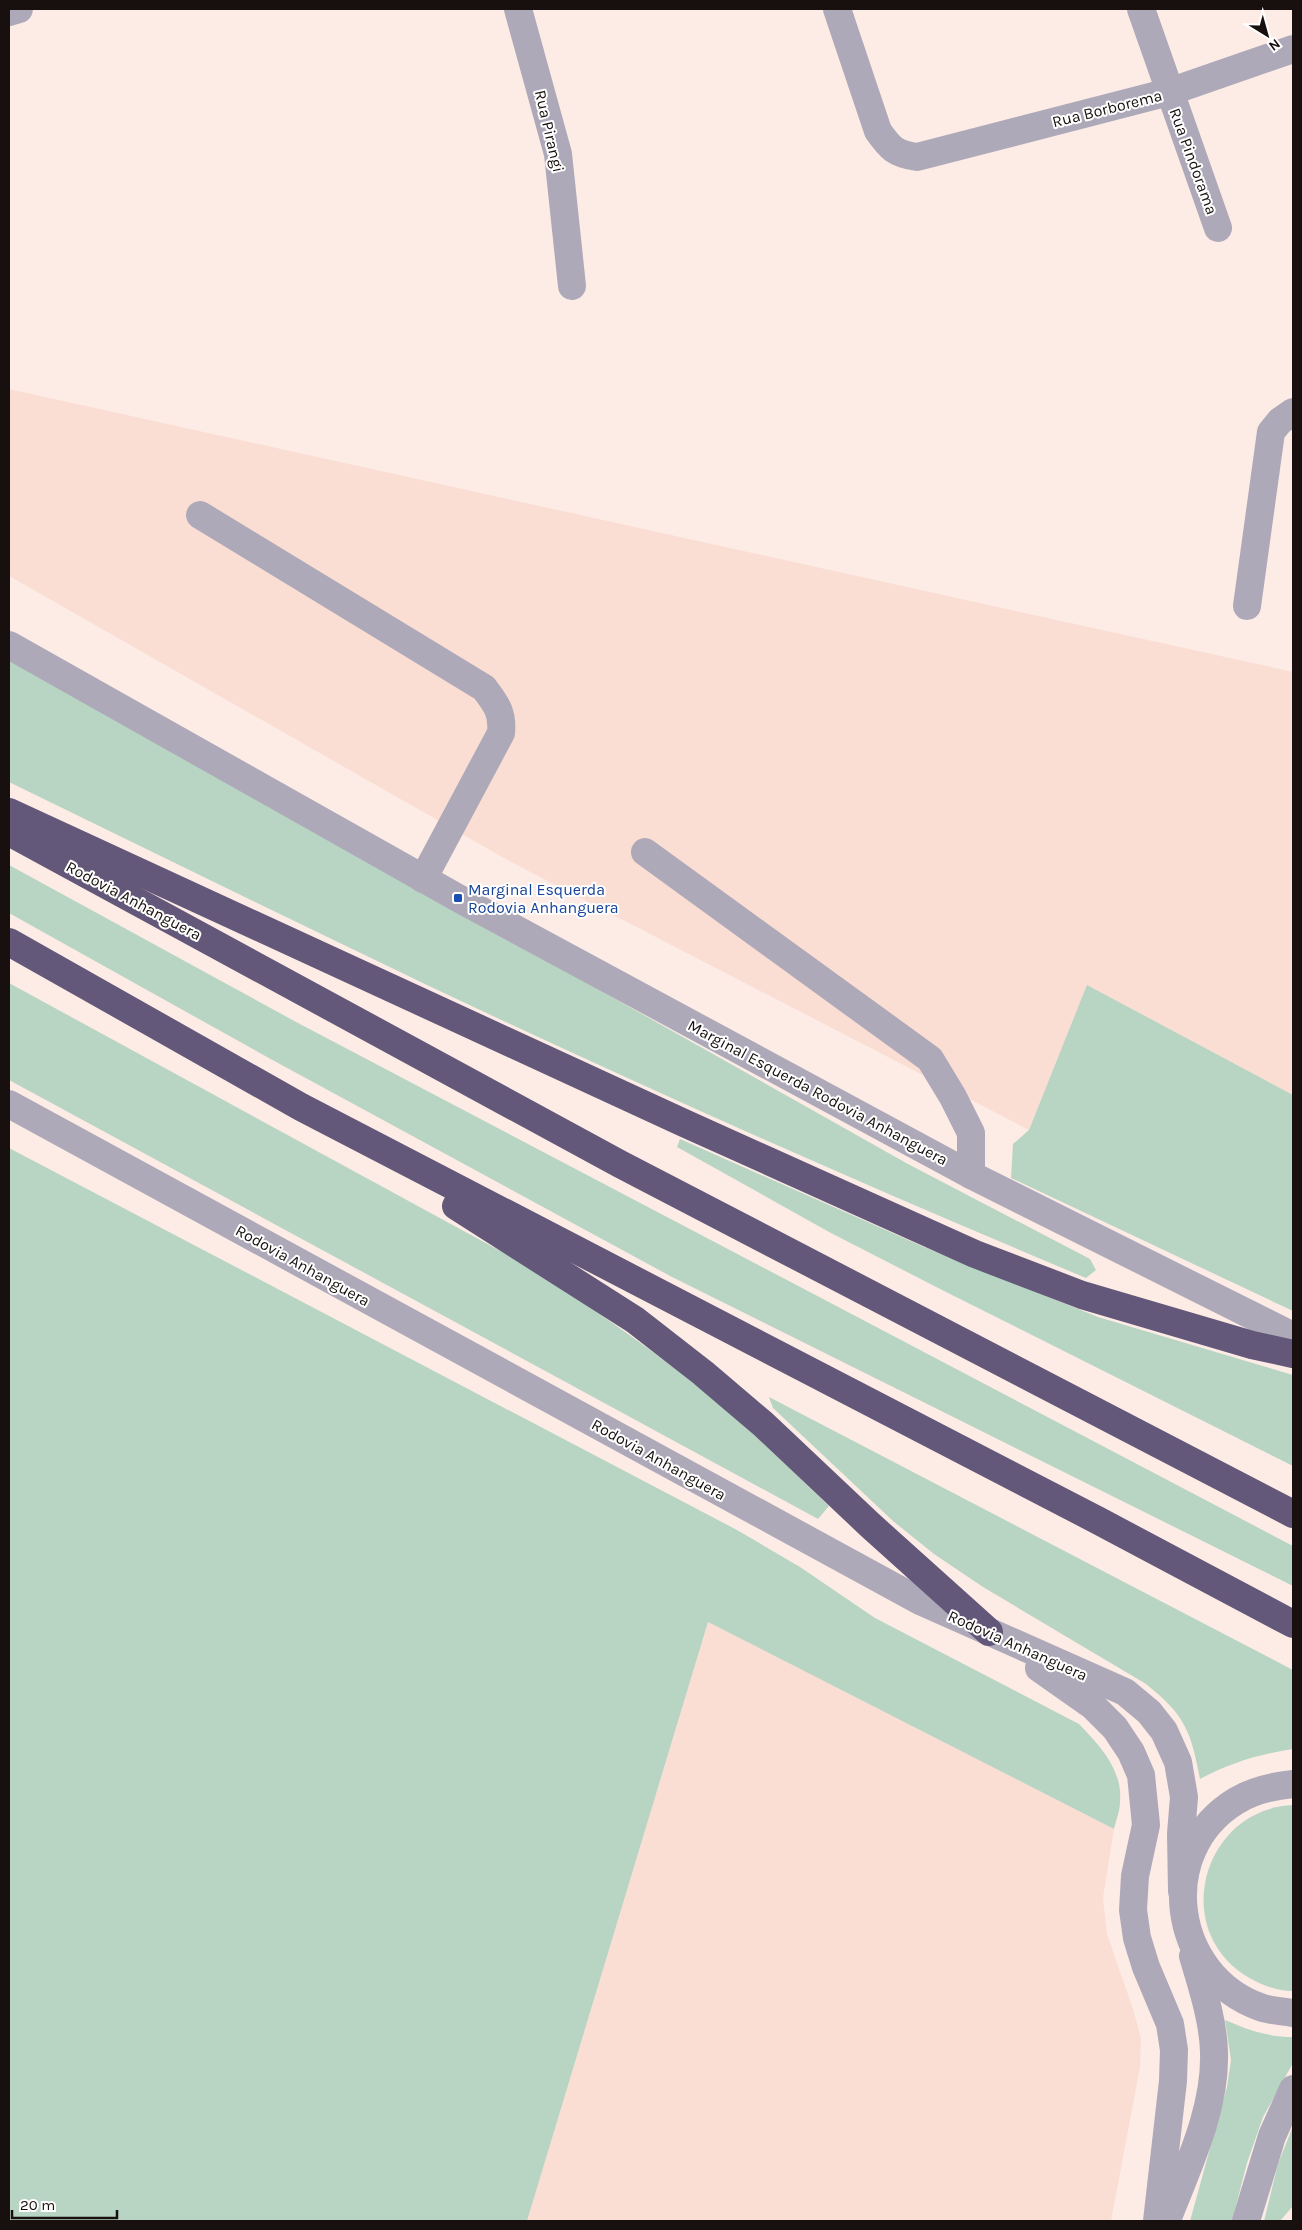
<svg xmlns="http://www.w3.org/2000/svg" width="1302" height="2230" viewBox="0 0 1302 2230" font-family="Karla,sans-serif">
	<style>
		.built { fill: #faded3 }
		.green { fill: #b8d4c2 }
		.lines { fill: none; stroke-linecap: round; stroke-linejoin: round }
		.minor { stroke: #aea9b9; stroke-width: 28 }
		.highway { stroke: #635879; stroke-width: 28 }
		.transit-dot { fill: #1a4fb4; stroke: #fff; stroke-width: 2 }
		.labels { text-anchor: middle; stroke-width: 4; stroke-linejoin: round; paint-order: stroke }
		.street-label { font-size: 16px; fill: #17100e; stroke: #fff }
		.transit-label { font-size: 16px; fill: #164399; stroke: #fff; text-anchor: start }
	</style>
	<rect width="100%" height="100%" fill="#fdece6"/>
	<!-- built -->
	<g class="built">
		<polygon points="9,389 1293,672 1293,1095 1088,986 1029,1130 511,862 9,576"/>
		<polygon points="708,1622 1114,1829 1103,1898 1107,1934 1133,2009 1141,2038 1140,2067 1111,2221 527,2221"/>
	</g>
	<!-- green -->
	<g class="green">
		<path d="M9,657L908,1164L1090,1259L1096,1270L1086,1278C864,1185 644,1088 427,985C287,918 148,850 9,782Z"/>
		<polygon points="9,865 298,1023 1293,1546 1293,1586 672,1277 267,1057 9,913"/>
		<path d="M9,983L524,1264C593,1308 661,1355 724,1408C760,1438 794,1473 829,1506L818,1519L9,1080Z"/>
		<polygon points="1087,985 1293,1095 1293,1311 1011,1178 1013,1144 1029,1130"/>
		<polygon points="680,1139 924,1247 1098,1317 1293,1375 1293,1466 944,1291 831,1233 677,1147"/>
		<path d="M9,1148L737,1530L800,1567L875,1618L1079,1724C1099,1745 1123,1769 1120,1802C1120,1811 1116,1820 1114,1829L708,1622L527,2221H9Z"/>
		<path d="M769,1397L1293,1670V1749C1259,1754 1230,1763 1200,1779C1191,1731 1185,1715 1146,1684L983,1587L934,1554L893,1521L773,1408Z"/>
		<path d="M1293,1805V1991C1275,1991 1258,1984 1243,1974C1170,1924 1205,1809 1293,1805Z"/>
		<path d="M1225,2020C1248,2030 1268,2037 1293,2037V2063L1263,2117L1247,2163L1232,2221H1190L1227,2087L1231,2060Z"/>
		<polygon points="1293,2126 1293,2206 1280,2221 1264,2221 1278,2164"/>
	</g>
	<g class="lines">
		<!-- minor -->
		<g class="minor">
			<polyline points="518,9 558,154 572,286"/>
			<path d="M837,9L878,131C890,148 895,154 917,157L1169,92L1293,49"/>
			<polyline points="1141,9 1218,228"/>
			<polyline points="9,12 19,9"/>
			<path d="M200,515L484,688C496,704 503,712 501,733L423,879"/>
			<polyline points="1247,606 1271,432 1280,421 1293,412"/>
			<polyline points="9,645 458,898 971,1175 1293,1336"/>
			<polyline points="645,852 930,1059 953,1097 971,1133 971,1175"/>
			<polyline points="9,1104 920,1601 1125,1692 1149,1712 1164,1731 1178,1762 1184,1797 1181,1834 1182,1891"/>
			<polyline points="1039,1668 1093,1706 1115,1728 1131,1752 1141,1775 1146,1825 1135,1876 1133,1910 1137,1938 1146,1967 1170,2024 1174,2050 1173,2081 1157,2221"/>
			<path d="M1293,1784C1273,1786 1254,1790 1236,1801C1154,1851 1171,1975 1260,2007C1270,2011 1283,2011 1293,2013"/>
			<path d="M1167,2220C1187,2168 1216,2110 1214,2052C1213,2019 1202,1987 1193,1956"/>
			<polyline points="1246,2221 1272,2136 1293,2089"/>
		</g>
		<!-- highway -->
		<g class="highway">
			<polyline points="9,812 684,1123 975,1254 1082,1295 1252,1345 1293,1354"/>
			<polyline points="9,832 620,1164 1293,1514"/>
			<polyline points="9,942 301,1107 1099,1521 1293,1624"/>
			<polyline points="456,1206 635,1320 703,1373 763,1424 870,1525 989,1632"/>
		</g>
	</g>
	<!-- markers -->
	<rect class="transit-dot" x="453" y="893" width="10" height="10" rx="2.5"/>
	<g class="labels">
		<!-- street labels -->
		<g class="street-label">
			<text transform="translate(1107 108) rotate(-14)" y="6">Rua Borborema</text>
			<text transform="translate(550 131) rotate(77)" y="6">Rua Pirangi</text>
			<text transform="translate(1194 161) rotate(70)" y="6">Rua Pindorama</text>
			<text transform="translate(134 900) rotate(28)" y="6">Rodovia Anhanguera</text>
			<text transform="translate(818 1092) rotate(28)" y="6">Marginal Esquerda Rodovia Anhanguera</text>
			<text transform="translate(303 1265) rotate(29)" y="6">Rodovia Anhanguera</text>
			<text transform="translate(659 1459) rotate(29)" y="6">Rodovia Anhanguera</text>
			<text transform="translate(1018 1645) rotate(24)" y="6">Rodovia Anhanguera</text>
		</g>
		<!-- transit labels -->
		<g class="transit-label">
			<text x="468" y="895">Marginal Esquerda<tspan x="468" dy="18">Rodovia Anhanguera</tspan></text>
		</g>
	</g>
	<!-- border -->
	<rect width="1302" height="2230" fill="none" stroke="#17100e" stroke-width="20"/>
	<!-- north arrow -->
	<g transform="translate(1267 35) rotate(143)" stroke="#ffffff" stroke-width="4" paint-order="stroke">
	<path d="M0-4L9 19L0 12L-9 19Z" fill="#17100e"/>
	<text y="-8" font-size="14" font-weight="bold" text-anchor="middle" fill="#17100e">N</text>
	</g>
	<!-- scale -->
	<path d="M12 2210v8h105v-8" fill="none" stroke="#17100e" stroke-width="2.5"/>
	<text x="20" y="2210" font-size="15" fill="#17100e" stroke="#ffffff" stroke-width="4" paint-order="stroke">20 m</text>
</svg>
